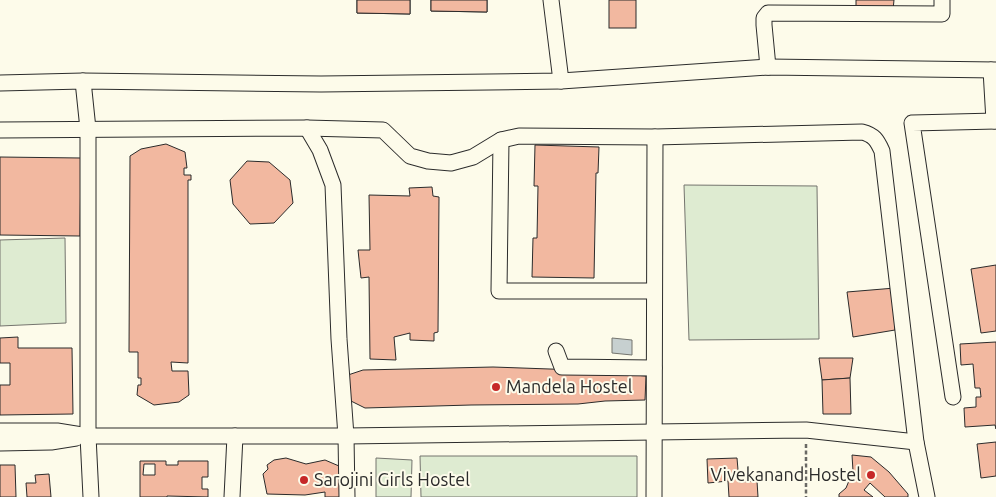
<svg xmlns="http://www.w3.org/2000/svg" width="996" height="497" viewBox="0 0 996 497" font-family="Ubuntu,sans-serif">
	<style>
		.green { fill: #deebd1; stroke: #74746e }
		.water { fill: #c7d0d0; stroke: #74746e }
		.building { fill: #f2b8a0; stroke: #2b2b2b; fill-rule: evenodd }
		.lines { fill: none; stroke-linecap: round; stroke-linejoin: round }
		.minor-casing { stroke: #2b2b2b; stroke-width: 17 }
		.path { stroke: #6a6964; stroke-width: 2.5; stroke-dasharray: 4 2.5; stroke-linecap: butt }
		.minor { stroke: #fdfbea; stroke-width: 15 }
		.poi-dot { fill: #c62828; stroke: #fdfbea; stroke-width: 2 }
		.labels { text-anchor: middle; stroke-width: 4; stroke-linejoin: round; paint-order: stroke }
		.poi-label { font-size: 18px; fill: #2b2b2b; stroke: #fdfbea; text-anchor: start }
	</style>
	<rect width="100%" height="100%" fill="#fdfbea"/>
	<!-- green -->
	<g class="green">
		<polygon points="684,185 817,186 819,339 689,340"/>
		<polygon points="65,238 66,323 0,326 0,240"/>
		<polygon points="420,456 637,456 637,497 421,497"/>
		<polygon points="376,458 412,460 411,497 376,497"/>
	</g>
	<!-- water -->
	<polygon class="water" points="612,338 632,340 632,355 612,353"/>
	<!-- building -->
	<g class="building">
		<polygon points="357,0 410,0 410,14 357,13"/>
		<polygon points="357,0 410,0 410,14 357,13"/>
		<polygon points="431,0 487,0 487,12 431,11"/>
		<polygon points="431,0 487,0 487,12 431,11"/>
		<rect x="609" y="0" width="27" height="28"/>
		<polygon points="856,0 894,0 893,10 856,9"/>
		<polygon points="166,144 185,152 187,168 184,168 184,175 191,175 191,180 188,180 188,363 171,362 172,371 188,371 189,395 179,402 154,405 137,395 138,385 141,385 141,378 138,378 138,352 129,352 130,156 141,149"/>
		<polygon points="535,145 599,147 598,173 596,173 594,278 532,277 533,238 537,238 538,186 534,186"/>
		<polygon points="0,157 81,158 80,236 0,235"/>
		<polygon points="247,161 269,162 290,180 293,203 274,223 250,224 233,204 230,180"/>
		<polygon points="432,187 433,196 439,197 438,332 434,333 434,341 410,340 410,333 394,337 396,360 370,359 369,277 361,278 358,250 370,250 369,195 410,196 409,188"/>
		<polygon points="996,265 996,331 981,333 971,269"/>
		<polygon points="895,288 895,330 853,337 847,292"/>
		<polygon points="18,337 18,348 72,348 73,414 0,415 0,385 10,385 10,363 0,363 0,338"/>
		<polygon points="996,342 996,429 995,425 965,427 964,408 976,407 976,397 981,397 980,388 975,388 973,364 961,365 960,344"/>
		<polygon points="819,358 853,358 850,378 822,380"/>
		<polygon points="493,367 578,370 646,376 645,400 605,401 578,404 471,405 365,408 347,399 345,376 363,370"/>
		<polygon points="850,378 851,414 823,414 822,380"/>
		<polygon points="996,442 996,476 981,478 977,444"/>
		<polygon points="852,455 871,457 889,472 908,494 908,497 885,497 870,483 864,490 873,497 839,497 839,494 846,488 853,471"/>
		<polygon points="286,458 306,464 325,460 339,466 342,497 325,497 325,492 305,495 267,494 263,474 268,469 267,465 274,460"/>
		<polygon points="737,458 739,482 757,481 758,497 729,497 728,481 708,483 707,459"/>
		<path d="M140,461H166V465H178V461H208V477H202V489H208V497L167,496V497H140ZM144,464H155V475H143Z"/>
		<polygon points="0,465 15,465 16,497 0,497"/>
		<polygon points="49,474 51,497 27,497 26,483 36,483 35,475"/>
	</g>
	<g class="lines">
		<defs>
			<g id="minor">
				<polyline points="551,0 561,81"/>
				<polyline points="768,67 764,25 764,18 768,13 942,14 942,0"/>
				<polyline points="991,70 994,121"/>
				<polyline points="83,81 88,129 88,436 91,497"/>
				<polyline points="0,83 83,81 321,84 561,81 768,67 996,70"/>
				<polyline points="307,128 320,150 333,185 339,339 346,436 347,497"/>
				<path d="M0,130L307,128L383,130L410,156L428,161L451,163L473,157L501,140L519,136L655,137L862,132C874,135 877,140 882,151L916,442L927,497"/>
				<polyline points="501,140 499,291 654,291"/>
				<polyline points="556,351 562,367 654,368"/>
				<polyline points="953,397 912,123 996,121"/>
				<polyline points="0,431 57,431 88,436 346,436 806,430 916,442"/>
				<polyline points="0,443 51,442 76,438"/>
				<polyline points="232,497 235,436"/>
				<polyline points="654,497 655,137"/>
			</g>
		</defs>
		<!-- minor casing -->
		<use href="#minor" class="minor-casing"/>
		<!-- path -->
		<polyline class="path" points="806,444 806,497"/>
		<!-- minor -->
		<use href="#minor" class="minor"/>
	</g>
	<!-- markers -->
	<g class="poi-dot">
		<circle cx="496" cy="387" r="5"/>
		<circle cx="871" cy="475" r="5"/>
		<circle cx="304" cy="480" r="5"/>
	</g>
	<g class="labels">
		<!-- poi labels -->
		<g class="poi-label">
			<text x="506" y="393">Mandela Hostel</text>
			<text x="861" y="481" text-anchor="end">Vivekanand Hostel</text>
			<text x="314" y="486">Sarojini Girls Hostel</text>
		</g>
	</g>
</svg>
